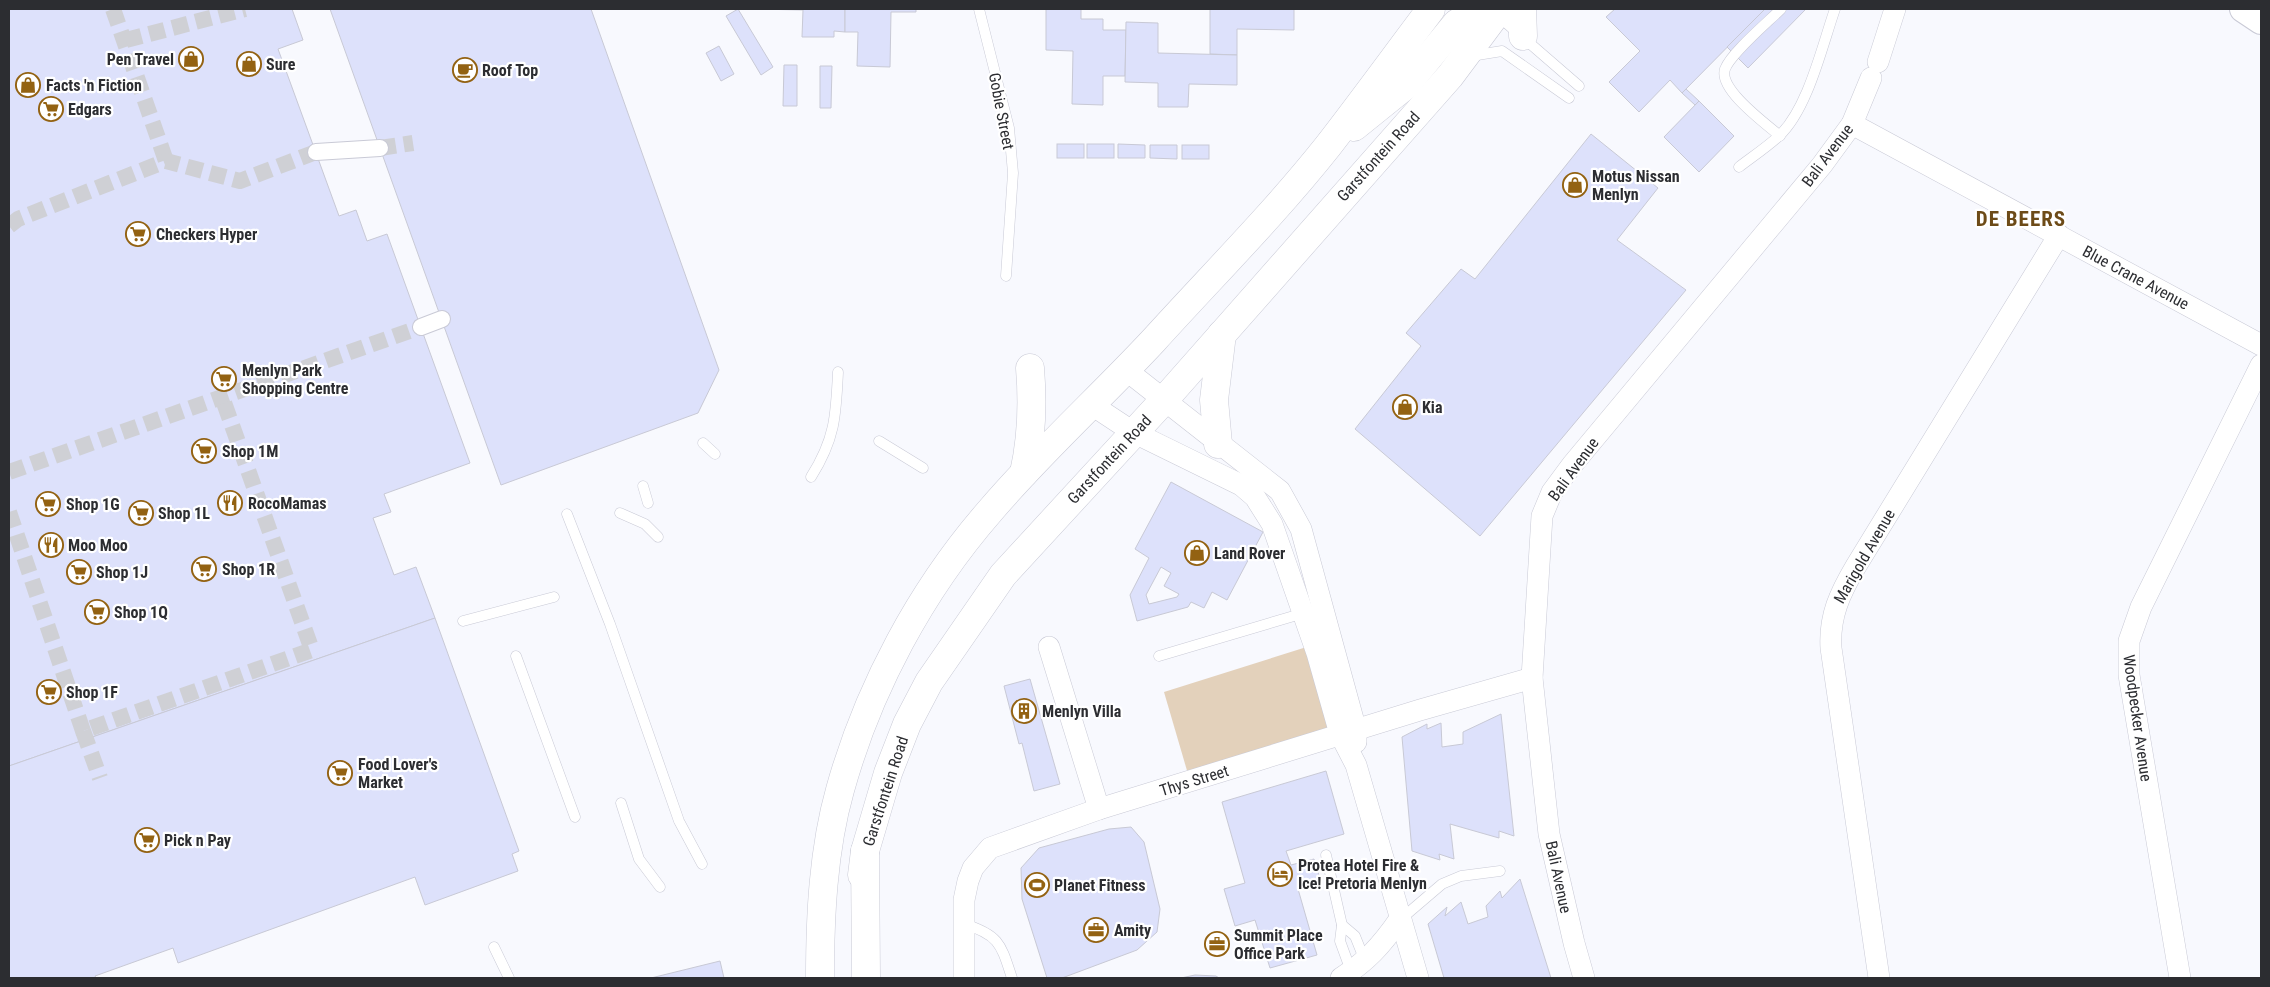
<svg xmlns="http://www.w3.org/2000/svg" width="2270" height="987" viewBox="0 0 2270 987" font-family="'Roboto Condensed',sans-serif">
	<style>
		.green { fill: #e3d1bb }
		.building { fill: #dde1fb; stroke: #c8c9d5; fill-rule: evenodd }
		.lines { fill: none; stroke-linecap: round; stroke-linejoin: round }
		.pedestrian-tunnel { stroke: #cfd0d5; stroke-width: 16; stroke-dasharray: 16 8; stroke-linecap: butt }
		.service-casing { stroke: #c9cad6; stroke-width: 11 }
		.pedestrian-casing { stroke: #c9cad6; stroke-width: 18 }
		.minor-casing { stroke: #c9cad6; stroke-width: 22 }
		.tertiary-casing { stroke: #c9cad6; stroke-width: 28 }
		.secondary-casing { stroke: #c9cad6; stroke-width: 29 }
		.motorway-casing { stroke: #c9cad6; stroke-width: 29 }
		.service { stroke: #fff; stroke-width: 10 }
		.pedestrian { stroke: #fff; stroke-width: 16 }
		.minor { stroke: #fff; stroke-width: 21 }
		.tertiary { stroke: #fff; stroke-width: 26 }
		.secondary { stroke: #fff; stroke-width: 28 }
		.motorway { stroke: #fff; stroke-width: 28 }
		.labels { text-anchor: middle; stroke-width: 4.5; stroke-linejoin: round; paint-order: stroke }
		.poi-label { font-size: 16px; font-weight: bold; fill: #2c2d31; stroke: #fff; text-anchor: start }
		.street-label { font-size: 16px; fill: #2c2d31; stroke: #fff }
		.district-label { font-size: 21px; font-weight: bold; letter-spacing: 1px; fill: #6d4b18; stroke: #fff }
	</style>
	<rect width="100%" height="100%" fill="#f8f9fe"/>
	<!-- green -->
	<polygon class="green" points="1313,645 1330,730 1188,774 1164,692"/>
	<!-- building -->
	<g class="building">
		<polygon points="9,9 292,9 303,40 278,49 339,216 356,210 367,241 387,234 470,463 384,494 391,512 373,518 394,575 416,567 435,618 9,766"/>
		<polygon points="330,9 591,9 719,370 698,413 501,485"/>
		<polygon points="738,9 773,67 761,75 726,16"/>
		<polygon points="754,9 845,9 845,32 834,31 834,37 802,37 803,10"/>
		<polygon points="845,9 916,9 916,12 891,12 890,67 857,66 858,32 845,32"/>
		<polygon points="1046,9 1081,9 1081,19 1103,19 1103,30 1126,30 1125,76 1103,76 1103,105 1072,104 1073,51 1046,50"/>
		<polygon points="1210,9 1294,9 1294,30 1237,29 1237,55 1210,54"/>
		<polygon points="1615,9 1765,9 1682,93 1670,80 1639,112 1609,82 1640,51 1606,17"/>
		<polygon points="1765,9 1806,9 1748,68 1727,47"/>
		<polygon points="1126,22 1158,23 1158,53 1237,55 1237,85 1189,84 1188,107 1158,107 1158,83 1125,82"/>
		<polygon points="719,46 734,74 721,81 706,53"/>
		<polygon points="784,65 797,65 797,106 783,106"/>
		<polygon points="820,66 832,66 831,108 820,108"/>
		<polygon points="1686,89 1699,101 1695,105 1682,93"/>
		<polygon points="1699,101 1734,136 1699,172 1664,137"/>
		<polygon points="1591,134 1658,188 1617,240 1686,290 1480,536 1355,429 1421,346 1406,333 1461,269 1475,279"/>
		<rect x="1057" y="144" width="27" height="14"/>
		<rect x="1087" y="144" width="27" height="14"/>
		<polygon points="1118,144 1145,145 1145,158 1118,158"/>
		<polygon points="1150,145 1177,145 1177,159 1150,158"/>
		<rect x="1182" y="145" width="27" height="14"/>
		<path d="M1171,482L1263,532L1227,600L1212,592L1204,608L1191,602L1188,607L1137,621L1130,595L1149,558L1135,549ZM1161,567L1171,573L1164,586L1179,594L1177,597L1149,604L1146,595Z"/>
		<polygon points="435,618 519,851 512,854 518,871 425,905 415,877 178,963 173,948 95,976 96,978 9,978 9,766"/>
		<polygon points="1030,679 1060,784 1034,791 1022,743 1019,744 1004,686"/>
		<polygon points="1501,714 1514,836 1499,831 1499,838 1450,824 1454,859 1439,854 1440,860 1412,851 1402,737 1427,724 1427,729 1441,723 1442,747 1463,744 1463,732"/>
		<polygon points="1326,771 1344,834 1286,851 1291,865 1314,859 1321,882 1298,889 1317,955 1270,968 1255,920 1235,926 1224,889 1245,883 1222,802"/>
		<polygon points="1131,827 1144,842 1160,909 1157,932 1137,950 1062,978 1047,978 1022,899 1021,868 1039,848 1109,829"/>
		<polygon points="1520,879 1551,978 1444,978 1428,924 1447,907 1445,916 1461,902 1468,924 1488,917 1486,906 1500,891 1502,898"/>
		<polygon points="720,961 724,978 651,978"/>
		<polygon points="1195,975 1216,976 1219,978 1181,978"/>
	</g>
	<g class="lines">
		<!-- pedestrian-tunnel -->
		<g class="pedestrian-tunnel">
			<polyline points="113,9 166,161"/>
			<polyline points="126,40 245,9"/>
			<polyline points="380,148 413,143"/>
			<polyline points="9,226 18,219 166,161 240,181 316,152"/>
			<polyline points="9,472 421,327"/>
			<polyline points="9,512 83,731 312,650 222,397"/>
			<polyline points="83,731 100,778"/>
		</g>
		<defs>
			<g id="service">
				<polyline points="979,9 1009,128 1013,173 1006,276"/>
				<polyline points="1497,15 1579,86"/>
				<polyline points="1471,56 1502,51 1569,98"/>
				<path d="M1780,136C1765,123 1718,89 1725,69C1731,53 1768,22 1781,9"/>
				<path d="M1739,167C1752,157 1767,147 1779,136C1808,109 1822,46 1835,9"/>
				<polyline points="879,441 923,468"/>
				<polyline points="703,443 715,454"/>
				<path d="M811,477C835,439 836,416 838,372"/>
				<polyline points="643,486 648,503"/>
				<polyline points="620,513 645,524 658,537"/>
				<polyline points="567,514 610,624 679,821 702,864"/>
				<polyline points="463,621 554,597"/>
				<polyline points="516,656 575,817"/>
				<polyline points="1159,656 1304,613"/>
				<polyline points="621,803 639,859 660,887"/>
				<polyline points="1326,855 1342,925 1340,941 1351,971"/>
				<polyline points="1401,919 1442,884 1461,876 1500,871"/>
				<path d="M964,924C1000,935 1001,945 1012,978"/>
				<polyline points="1342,925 1355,936 1365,961"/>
				<polyline points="494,947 509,978"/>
			</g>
			<g id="pedestrian">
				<polyline points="316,152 380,148"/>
				<polyline points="421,327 442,319"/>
			</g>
			<g id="minor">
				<polyline points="1878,62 1895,9"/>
				<polyline points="1852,124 2261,345"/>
				<polyline points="1126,370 1280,491 1301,529 1356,730 1356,742"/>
				<polyline points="1092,405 1133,432 1241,485 1255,497 1272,524 1317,653 1340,734 1356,765 1418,978"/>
				<polyline points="1049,647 1099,809"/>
				<polyline points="964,978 964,900 968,881 973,868 990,848 1099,809 1420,710 1532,678"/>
				<path d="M1341,978C1367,961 1381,946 1399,920"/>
				<polyline points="1584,978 1574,943 1549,834 1532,678 1542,516 1552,492 1572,465 1822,165 1852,124 1871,78"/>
				<path d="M1879,978L1831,648C1829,616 1840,593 1856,566L2059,235"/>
				<polyline points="2180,978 2129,675 2129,641 2141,607 2261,365"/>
			</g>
			<polyline id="tertiary" points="2243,9 2261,21"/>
			<g id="secondary">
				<polyline points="1522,9 1523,36"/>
				<polyline points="1354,127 1406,85 1457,23 1475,15 1496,15"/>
				<polyline points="1218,444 1214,400 1222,334"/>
				<path d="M1024,473C1032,437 1033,404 1030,368"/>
				<polyline points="862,875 865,851 888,773 907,724 929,682 1003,575 1165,399 1450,76 1500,9"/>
				<path d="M820,978C820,917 823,850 840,790C868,689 921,590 990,511C1041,451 1100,398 1154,340C1212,276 1274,214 1328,146C1363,101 1397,54 1431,9"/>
			</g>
			<polyline id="motorway" points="865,851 866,978"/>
		</defs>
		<!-- service casing -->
		<use href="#service" class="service-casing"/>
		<!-- pedestrian casing -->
		<use href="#pedestrian" class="pedestrian-casing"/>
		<!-- minor casing -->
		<use href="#minor" class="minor-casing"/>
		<!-- tertiary casing -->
		<use href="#tertiary" class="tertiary-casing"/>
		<!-- secondary casing -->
		<use href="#secondary" class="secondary-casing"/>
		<!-- motorway casing -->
		<use href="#motorway" class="motorway-casing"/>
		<!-- service -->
		<use href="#service" class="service"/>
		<!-- pedestrian -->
		<use href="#pedestrian" class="pedestrian"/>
		<!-- minor -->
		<use href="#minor" class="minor"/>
		<!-- tertiary -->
		<use href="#tertiary" class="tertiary"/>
		<!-- secondary -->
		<use href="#secondary" class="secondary"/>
		<!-- motorway -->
		<use href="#motorway" class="motorway"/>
	</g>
	<!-- icons -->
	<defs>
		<symbol id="shop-ring" viewBox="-11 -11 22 22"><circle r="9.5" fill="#fff" stroke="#936212" stroke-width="1.5"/><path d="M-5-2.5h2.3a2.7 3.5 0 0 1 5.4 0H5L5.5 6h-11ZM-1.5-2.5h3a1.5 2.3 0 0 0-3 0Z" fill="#936212"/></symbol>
		<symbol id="cafe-ring" viewBox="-11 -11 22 22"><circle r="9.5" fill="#fff" stroke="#936212" stroke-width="1.5"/><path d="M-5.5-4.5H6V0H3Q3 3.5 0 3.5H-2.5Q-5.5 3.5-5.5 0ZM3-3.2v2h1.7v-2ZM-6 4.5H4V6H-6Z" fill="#936212"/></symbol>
		<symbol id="supermarket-ring" viewBox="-11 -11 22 22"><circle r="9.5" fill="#fff" stroke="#936212" stroke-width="1.5"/><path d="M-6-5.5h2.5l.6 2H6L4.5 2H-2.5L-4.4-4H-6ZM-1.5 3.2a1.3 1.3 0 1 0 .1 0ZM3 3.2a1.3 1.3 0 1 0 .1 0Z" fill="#936212"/></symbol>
		<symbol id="restaurant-ring" viewBox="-11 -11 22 22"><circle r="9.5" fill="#fff" stroke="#936212" stroke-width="1.5"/><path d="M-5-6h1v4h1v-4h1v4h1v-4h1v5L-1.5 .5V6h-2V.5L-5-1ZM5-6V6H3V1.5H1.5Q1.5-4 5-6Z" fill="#936212"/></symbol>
		<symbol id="building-ring" viewBox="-11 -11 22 22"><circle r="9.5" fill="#fff" stroke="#936212" stroke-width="1.5"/><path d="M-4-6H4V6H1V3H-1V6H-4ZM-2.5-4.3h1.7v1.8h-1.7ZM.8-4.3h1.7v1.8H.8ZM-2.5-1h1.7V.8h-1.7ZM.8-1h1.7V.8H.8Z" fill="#936212"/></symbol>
		<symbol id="hotel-ring" viewBox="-11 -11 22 22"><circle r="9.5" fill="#fff" stroke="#936212" stroke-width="1.5"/><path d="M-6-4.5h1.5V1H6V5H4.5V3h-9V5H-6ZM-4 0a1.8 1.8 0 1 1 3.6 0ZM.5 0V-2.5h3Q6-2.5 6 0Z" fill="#936212"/></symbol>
		<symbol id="stadium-ring" viewBox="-11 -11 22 22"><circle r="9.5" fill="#fff" stroke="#936212" stroke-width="1.5"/><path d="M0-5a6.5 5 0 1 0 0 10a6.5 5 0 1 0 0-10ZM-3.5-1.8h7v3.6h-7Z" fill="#936212"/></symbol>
		<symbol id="office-ring" viewBox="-11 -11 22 22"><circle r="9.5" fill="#fff" stroke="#936212" stroke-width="1.5"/><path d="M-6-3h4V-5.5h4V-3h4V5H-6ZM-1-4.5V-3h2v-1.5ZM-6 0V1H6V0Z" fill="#936212"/></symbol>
	</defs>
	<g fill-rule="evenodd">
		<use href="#shop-ring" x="177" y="45" width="28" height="28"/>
		<use href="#shop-ring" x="235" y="50" width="28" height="28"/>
		<use href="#cafe-ring" x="451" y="56" width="28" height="28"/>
		<use href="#shop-ring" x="14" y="71" width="28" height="28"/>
		<use href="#supermarket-ring" x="37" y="95" width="28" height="28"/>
		<use href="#shop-ring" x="1561" y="171" width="28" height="28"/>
		<use href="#supermarket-ring" x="124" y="220" width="28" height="28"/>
		<use href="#supermarket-ring" x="210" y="365" width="28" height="28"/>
		<use href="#shop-ring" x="1391" y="393" width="28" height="28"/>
		<use href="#supermarket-ring" x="190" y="437" width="28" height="28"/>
		<use href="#restaurant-ring" x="216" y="489" width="28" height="28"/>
		<use href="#supermarket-ring" x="34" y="490" width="28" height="28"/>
		<use href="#supermarket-ring" x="127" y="499" width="28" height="28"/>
		<use href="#restaurant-ring" x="37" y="531" width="28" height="28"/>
		<use href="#shop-ring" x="1183" y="539" width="28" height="28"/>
		<use href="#supermarket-ring" x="190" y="555" width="28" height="28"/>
		<use href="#supermarket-ring" x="65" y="558" width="28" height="28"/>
		<use href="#supermarket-ring" x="83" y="598" width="28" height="28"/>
		<use href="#supermarket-ring" x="35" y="678" width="28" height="28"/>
		<use href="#building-ring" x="1010" y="697" width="28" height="28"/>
		<use href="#supermarket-ring" x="326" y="759" width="28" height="28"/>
		<use href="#supermarket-ring" x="133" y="826" width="28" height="28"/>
		<use href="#hotel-ring" x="1266" y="860" width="28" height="28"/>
		<use href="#stadium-ring" x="1023" y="871" width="28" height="28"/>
		<use href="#office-ring" x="1082" y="916" width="28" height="28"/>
		<use href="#office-ring" x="1203" y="930" width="28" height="28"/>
	</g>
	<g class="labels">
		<!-- poi labels -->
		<g class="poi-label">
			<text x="174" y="65" text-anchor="end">Pen Travel</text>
			<text x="266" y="70">Sure</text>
			<text x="482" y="76">Roof Top</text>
			<text x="46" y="91">Facts 'n Fiction</text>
			<text x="68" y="115">Edgars</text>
			<text x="1592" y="182">Motus Nissan<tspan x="1592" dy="18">Menlyn</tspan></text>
			<text x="156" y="240">Checkers Hyper</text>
			<text x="242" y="376">Menlyn Park<tspan x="242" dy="18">Shopping Centre</tspan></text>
			<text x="1422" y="413">Kia</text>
			<text x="222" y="457">Shop 1M</text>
			<text x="248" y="509">RocoMamas</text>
			<text x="66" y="510">Shop 1G</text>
			<text x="158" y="519">Shop 1L</text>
			<text x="68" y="551">Moo Moo</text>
			<text x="1214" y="559">Land Rover</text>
			<text x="222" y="575">Shop 1R</text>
			<text x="96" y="578">Shop 1J</text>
			<text x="114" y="618">Shop 1Q</text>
			<text x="66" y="698">Shop 1F</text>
			<text x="1042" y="717">Menlyn Villa</text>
			<text x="358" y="770">Food Lover's<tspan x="358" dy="18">Market</tspan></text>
			<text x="164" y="846">Pick n Pay</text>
			<text x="1298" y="871">Protea Hotel Fire &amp;<tspan x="1298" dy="18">Ice! Pretoria Menlyn</tspan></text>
			<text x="1054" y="891">Planet Fitness</text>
			<text x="1114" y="936">Amity</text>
			<text x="1234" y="941">Summit Place<tspan x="1234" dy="18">Office Park</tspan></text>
		</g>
		<!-- street labels -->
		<g class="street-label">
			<text transform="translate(1002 111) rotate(79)" y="6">Gobie Street</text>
			<text transform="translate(1827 155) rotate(-53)" y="6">Bali Avenue</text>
			<text transform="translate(1378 156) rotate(-48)" y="6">Garstfontein Road</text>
			<text transform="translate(2136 277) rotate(28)" y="6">Blue Crane Avenue</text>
			<text transform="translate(1109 459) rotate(-47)" y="6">Garstfontein Road</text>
			<text transform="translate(1573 469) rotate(-54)" y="6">Bali Avenue</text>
			<text transform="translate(1864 556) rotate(-60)" y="6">Marigold Avenue</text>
			<text transform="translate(2138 718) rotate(82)" y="6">Woodpecker Avenue</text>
			<text transform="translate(1194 780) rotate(-17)" y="6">Thys Street</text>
			<text transform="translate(885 791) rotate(-72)" y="6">Garstfontein Road</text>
			<text transform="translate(1559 877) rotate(78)" y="6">Bali Avenue</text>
		</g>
		<!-- district labels -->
		<g class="district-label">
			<text x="2021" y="226">DE BEERS</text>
		</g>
	</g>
	<!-- border -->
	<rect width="2270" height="987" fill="none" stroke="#2c2d31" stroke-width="20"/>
</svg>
